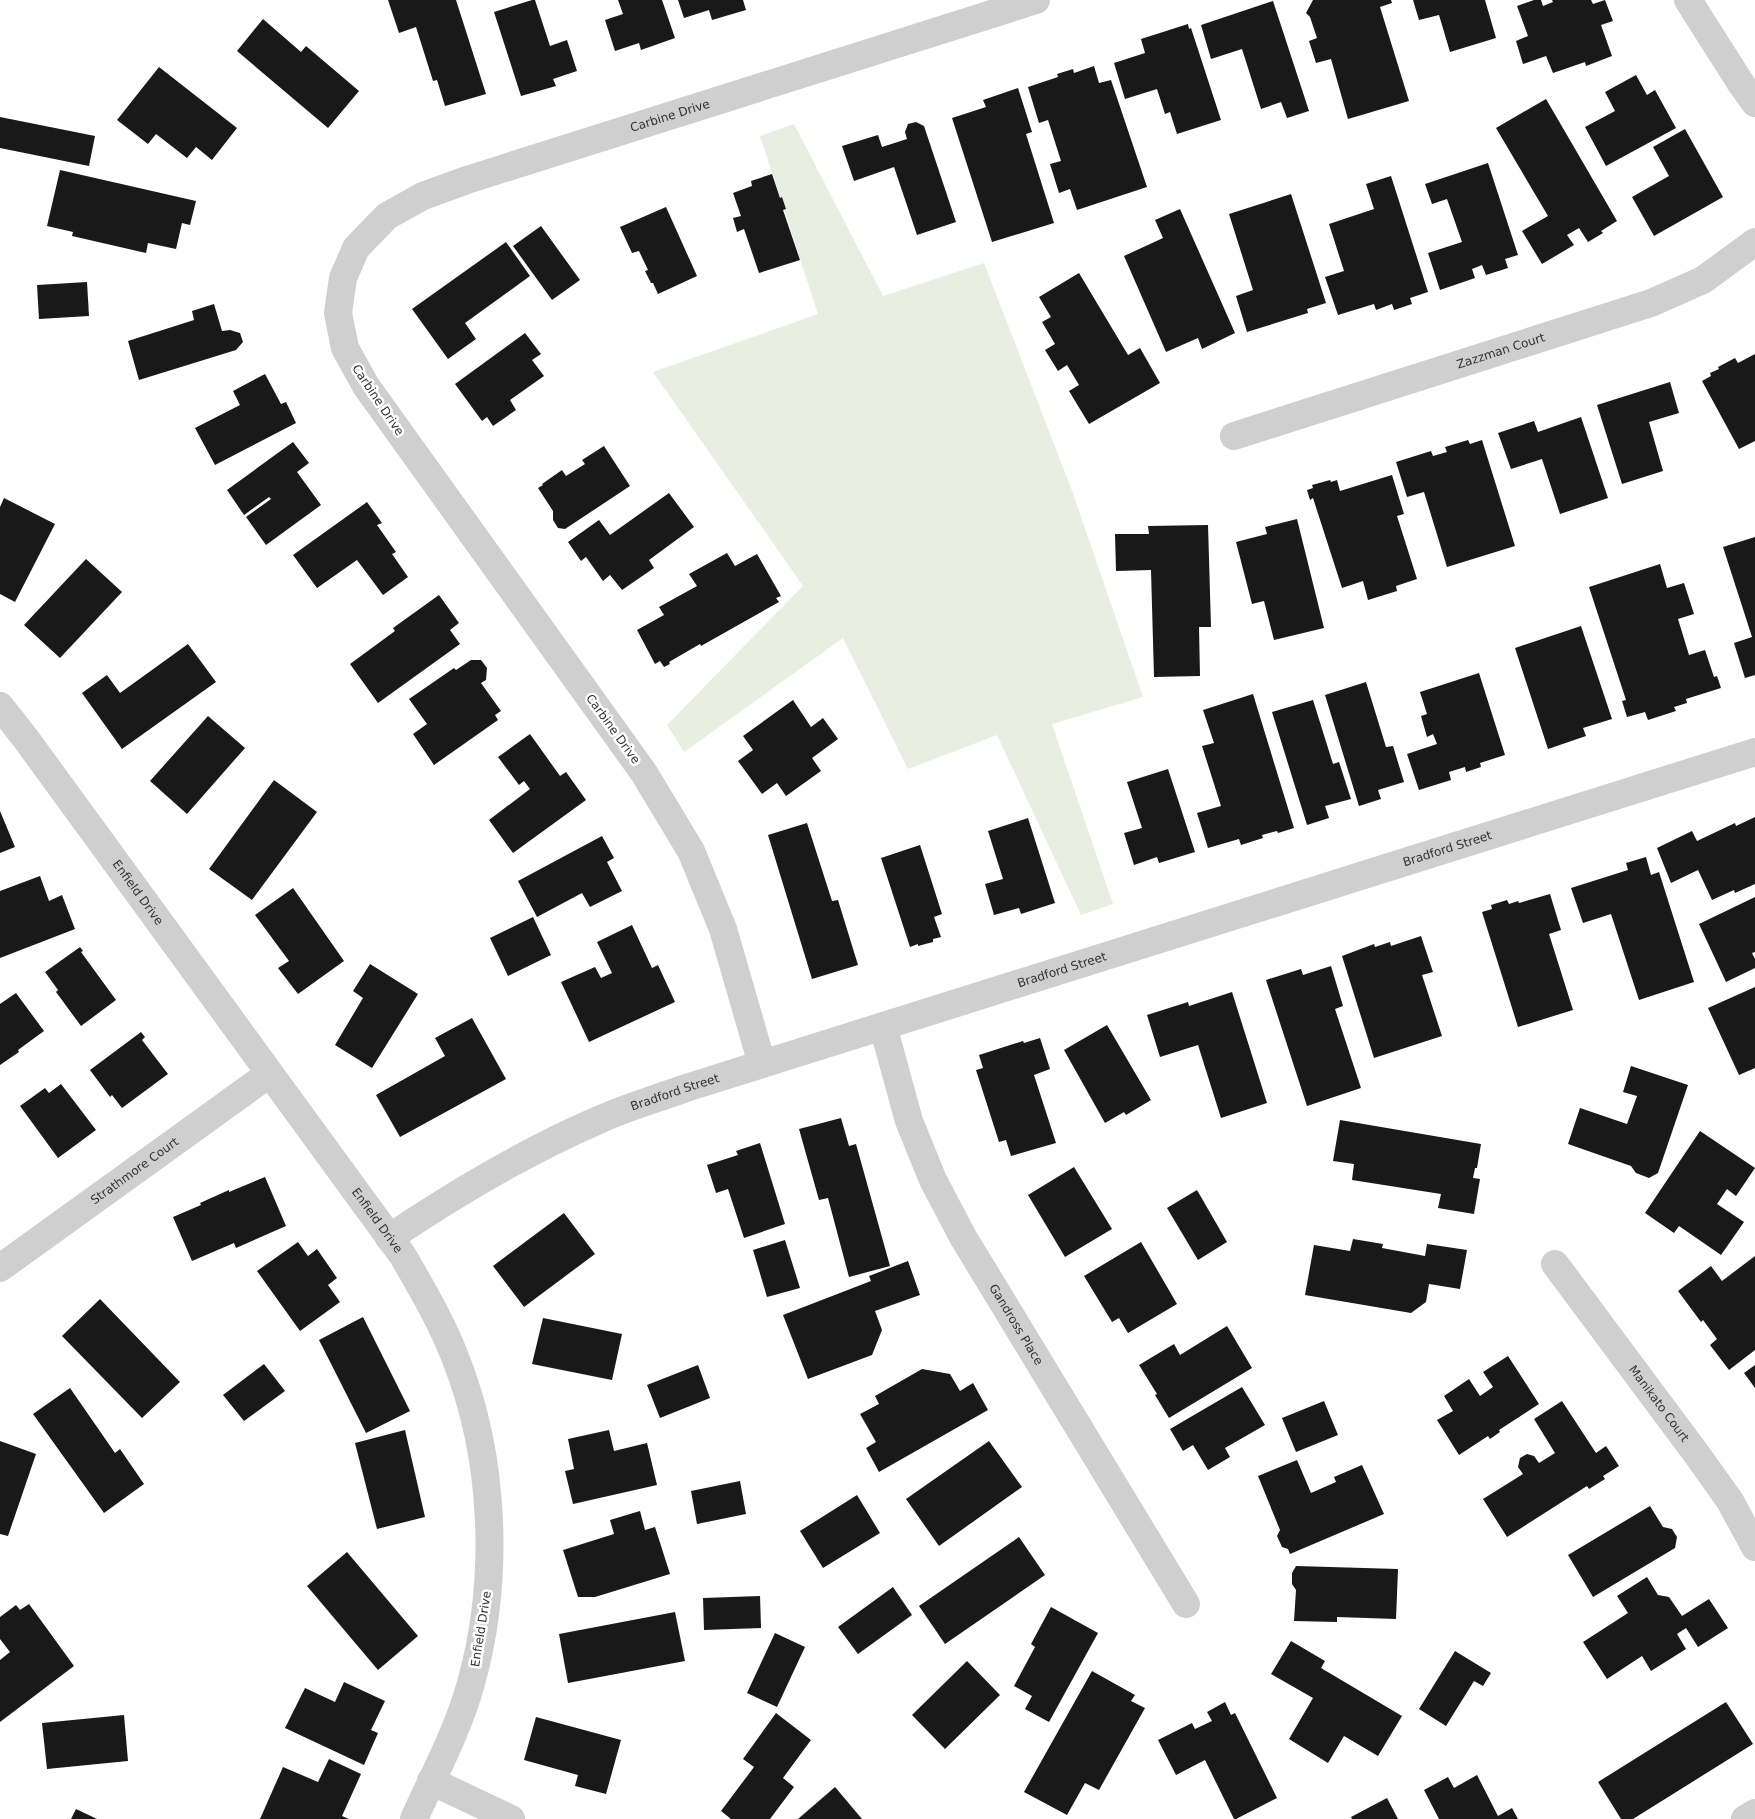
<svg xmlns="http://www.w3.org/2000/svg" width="1755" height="1819" viewBox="0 0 1755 1819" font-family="'DejaVu Sans',sans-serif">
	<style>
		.green { fill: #e9efe0 }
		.building { fill: #191919 }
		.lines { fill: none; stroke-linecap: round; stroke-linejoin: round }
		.minor { stroke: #cfcfcf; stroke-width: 28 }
		.labels { text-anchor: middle; stroke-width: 5; stroke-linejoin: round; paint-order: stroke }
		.street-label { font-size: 12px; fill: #323232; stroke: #fff }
	</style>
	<rect width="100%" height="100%" fill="#fff"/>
	<!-- green -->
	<polygon class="green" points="794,124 883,296 984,263 1071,488 1143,697 1052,724 1113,904 1081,915 997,735 908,769 843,638 684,752 667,725 803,586 653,372 818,314 760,136"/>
	<!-- building -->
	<g class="building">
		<polygon points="388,0 456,0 486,94 445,106 437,80 433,81 416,27 399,33"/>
		<polygon points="532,0 535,0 550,46 567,40 577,71 553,79 556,86 521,96 494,12"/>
		<polygon points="618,0 662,0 675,38 641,50 639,43 615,51 605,20 623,14"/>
		<polygon points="678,0 743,0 746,10 712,20 709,10 684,18"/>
		<polygon points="1313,0 1391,0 1392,3 1380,7 1409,101 1348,119 1331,59 1316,63 1309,41 1317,38 1310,17 1306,13"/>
		<polygon points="1413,0 1485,0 1496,38 1450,52 1439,15 1419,20"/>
		<polygon points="1534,0 1541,0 1543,6 1553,2 1552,0 1591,0 1593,4 1605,0 1613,21 1601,25 1612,56 1586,66 1585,62 1553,73 1546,56 1523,64 1516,41 1528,36 1517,6"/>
		<polygon points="1273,1 1309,111 1287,118 1281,102 1261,109 1242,49 1211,59 1201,25"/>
		<polygon points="263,19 301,52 306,46 359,91 328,128 237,51"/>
		<polygon points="1188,24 1189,29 1191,28 1221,120 1177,134 1170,112 1165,114 1157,89 1125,99 1114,63 1145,53 1141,39"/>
		<polygon points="1094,66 1099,83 1111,80 1147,187 1077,210 1070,189 1059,193 1050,164 1061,161 1048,120 1039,123 1028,87 1058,77 1057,74 1073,69 1074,73"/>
		<polygon points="159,67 237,128 212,160 196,147 187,158 156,134 148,144 117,120"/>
		<polygon points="1636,75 1647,95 1655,90 1676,128 1606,166 1585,127 1615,111 1605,92"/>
		<polygon points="1018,88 1032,132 1026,134 1054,223 992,242 952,118 986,107 983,100"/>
		<polygon points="1546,99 1617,221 1601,231 1603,233 1588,242 1579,228 1567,235 1574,245 1542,264 1522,231 1548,216 1496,128"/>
		<polygon points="0,117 95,136 89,166 0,148"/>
		<polygon points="916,122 924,126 956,222 917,235 894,167 854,181 842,146 878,135 882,147 907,139 905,132 908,124"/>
		<polygon points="1685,129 1723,197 1654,236 1632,197 1669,176 1653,147"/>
		<polygon points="1488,163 1518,255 1505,259 1508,268 1486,275 1482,265 1472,269 1475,278 1440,290 1428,253 1462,242 1447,199 1432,204 1425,184"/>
		<polygon points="60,170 196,201 190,225 182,223 176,249 148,243 146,253 72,236 73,232 47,226"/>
		<polygon points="772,174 780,198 782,197 786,209 783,210 800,260 759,273 744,229 737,232 733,218 741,216 733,193 752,186 751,181"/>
		<polygon points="1391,176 1428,292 1410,298 1412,304 1394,310 1392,304 1376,310 1374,304 1338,315 1325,277 1344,271 1329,224 1374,209 1366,184"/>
		<polygon points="1291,194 1326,303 1307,309 1308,313 1247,332 1236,296 1253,290 1229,214"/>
		<polygon points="666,207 697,276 658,294 653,283 651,283 645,271 648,270 639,251 632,253 620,227"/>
		<polygon points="1180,209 1235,333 1202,349 1198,338 1166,352 1124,256 1163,238 1155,220"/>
		<polygon points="541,226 580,280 552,300 513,246"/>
		<polygon points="506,242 530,276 465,323 476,339 448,359 412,309"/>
		<polygon points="1079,273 1128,355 1140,348 1160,383 1089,424 1069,391 1079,385 1067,365 1058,371 1045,350 1055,344 1042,322 1051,317 1039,297"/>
		<polygon points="87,282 89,316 39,319 37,285"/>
		<polygon points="214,304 222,331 230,330 240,333 243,342 236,350 139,380 128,341 194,320 192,311"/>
		<polygon points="525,333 541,354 532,360 544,376 510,400 516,410 493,426 487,417 482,421 455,384"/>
		<polygon points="1755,354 1755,441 1739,449 1702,381 1711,376 1710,373 1719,369 1718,367 1735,358 1738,363"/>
		<polygon points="265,374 281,404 286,402 296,423 215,465 195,428 240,405 233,391"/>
		<polygon points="1670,382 1679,413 1649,422 1663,471 1622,484 1597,405"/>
		<polygon points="1581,417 1608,498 1560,514 1542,459 1511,469 1498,433 1534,421 1538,432"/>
		<polygon points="1468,440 1470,444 1482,440 1515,546 1447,567 1424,492 1407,497 1396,462 1431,451 1433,456 1447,452 1445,447"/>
		<polygon points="293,442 309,463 297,472 321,505 266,545 246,517 271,499 269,497 244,515 227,490"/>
		<polygon points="604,446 630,486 565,529 558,528 553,520 553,511 538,488 543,485 542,484 562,470 566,476 585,464 582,460"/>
		<polygon points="1392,475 1404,514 1397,516 1417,579 1396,586 1397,591 1368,600 1363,581 1342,588 1313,498 1310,500 1307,490 1313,488 1312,485 1330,480 1331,482 1337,480 1340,491"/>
		<polygon points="669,493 694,527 649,560 654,568 622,590 610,575 603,581 586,557 581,561 568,542 599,520 610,535"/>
		<polygon points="4,498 55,524 15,602 0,594 0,507"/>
		<polygon points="367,502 382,523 377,525 396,552 392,554 408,577 383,595 357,560 317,588 293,555"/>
		<polygon points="1297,519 1324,628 1274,640 1264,601 1252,604 1236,542 1267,534 1265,527"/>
		<polygon points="1208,525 1211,627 1199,627 1200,676 1154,677 1151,570 1116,571 1115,534 1149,534 1148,526"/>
		<polygon points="1755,537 1755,675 1745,678 1734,643 1752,637 1723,547"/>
		<polygon points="727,553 735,566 757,554 781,596 776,598 779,602 701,646 700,644 669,662 670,664 664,667 660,661 655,664 637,630 664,615 659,607 697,586 689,574"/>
		<polygon points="86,559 122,592 60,658 24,625"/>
		<polygon points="1660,564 1667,588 1684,583 1694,614 1678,619 1689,655 1705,650 1714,677 1717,676 1721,688 1686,699 1687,703 1674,707 1676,711 1648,720 1645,712 1627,717 1622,701 1626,700 1589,587"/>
		<polygon points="439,595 459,623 450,630 460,644 378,703 350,664 395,631 393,628"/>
		<polygon points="1581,626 1612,719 1583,728 1586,736 1548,749 1515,648"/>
		<polygon points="188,644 216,682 122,749 82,693 107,675 120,693"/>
		<polygon points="471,660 481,660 487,668 486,680 481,683 501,711 495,715 498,720 434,765 413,734 427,724 409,699 454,668 456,670"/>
		<polygon points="1479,673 1505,755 1480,763 1481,767 1466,772 1465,767 1449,772 1451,780 1419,790 1407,754 1437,744 1433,734 1427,737 1421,716 1427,714 1420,692"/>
		<polygon points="1366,682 1386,747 1393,746 1404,782 1378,790 1381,799 1359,806 1325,695"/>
		<polygon points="1253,694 1294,828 1278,833 1277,831 1262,835 1263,838 1241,845 1239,839 1208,848 1197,813 1221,806 1202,746 1214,743 1203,710"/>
		<polygon points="793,700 811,727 823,718 838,739 812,758 821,771 786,796 777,783 762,794 738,761 753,750 743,736"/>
		<polygon points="1313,700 1333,764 1339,762 1351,799 1325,806 1329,818 1307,825 1272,712"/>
		<polygon points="208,716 245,748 187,814 150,781"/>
		<polygon points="530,734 560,776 566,772 586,800 513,853 489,820 530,789 524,781 519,785 498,757"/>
		<polygon points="1168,769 1195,852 1159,863 1157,857 1134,865 1124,833 1142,828 1127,782"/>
		<polygon points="274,780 317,812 252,900 209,869"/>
		<polygon points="0,811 15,847 0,853"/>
		<polygon points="1755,817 1755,884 1735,893 1734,890 1712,900 1698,870 1671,883 1657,848 1692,831 1697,841 1735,823 1736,826"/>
		<polygon points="1028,818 1055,903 1021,914 1019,908 994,915 985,884 1003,879 988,831"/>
		<polygon points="807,823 832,901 838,900 858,965 812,979 768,835"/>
		<polygon points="602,836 614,858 607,862 622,891 590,907 582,893 537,917 518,881"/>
		<polygon points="920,845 942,914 934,917 941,937 933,939 933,942 918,946 918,944 910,947 881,858"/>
		<polygon points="1646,857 1651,875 1659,872 1694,982 1639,1000 1611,914 1583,923 1571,888 1628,870 1626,863"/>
		<polygon points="40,876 49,901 62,895 75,929 0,958 0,891"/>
		<polygon points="293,888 344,961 298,994 278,968 289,961 255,915"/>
		<polygon points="1550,894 1561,930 1549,934 1573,1010 1518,1027 1482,912 1492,909 1491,905 1507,900 1509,904 1518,901 1519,903"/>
		<polygon points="1755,897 1755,952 1752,953 1755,959 1755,968 1726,982 1699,924"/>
		<polygon points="533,917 551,955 508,976 490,938"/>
		<polygon points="632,925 652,968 658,965 675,1002 589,1042 561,982 595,967 601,978 612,973 597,942"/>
		<polygon points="1421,936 1433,972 1422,975 1442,1036 1374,1058 1342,956 1374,944 1375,947 1390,942 1391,946"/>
		<polygon points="80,947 83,951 81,952 116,1000 81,1026 56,992 58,990 45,972"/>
		<polygon points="370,964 418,994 372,1068 335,1045 363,998 353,991"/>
		<polygon points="1331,966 1343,1006 1335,1009 1361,1088 1307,1106 1266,980 1301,969 1303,975"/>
		<polygon points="1755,987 1755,1068 1739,1075 1708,1008"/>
		<polygon points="1232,992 1267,1103 1221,1118 1198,1045 1160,1057 1147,1015 1188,1002 1189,1006"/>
		<polygon points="16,993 44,1031 18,1050 19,1052 0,1065 0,1004"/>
		<polygon points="472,1018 506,1079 400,1137 376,1095 445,1056 435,1038"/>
		<polygon points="1107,1025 1151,1100 1126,1115 1124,1112 1105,1123 1064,1050"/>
		<polygon points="141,1032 145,1037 142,1040 168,1074 122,1108 112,1095 110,1097 90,1070"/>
		<polygon points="1040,1038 1050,1069 1034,1075 1056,1143 1011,1156 1006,1140 999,1142 976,1070 983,1068 979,1055 1023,1041 1024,1043"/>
		<polygon points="1631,1066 1688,1085 1658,1173 1649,1178 1636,1173 1631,1166 1568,1144 1580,1108 1627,1124 1637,1096 1623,1092"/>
		<polygon points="61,1084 96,1130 58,1158 20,1106 45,1088 49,1093"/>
		<polygon points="841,1118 849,1146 856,1144 890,1266 849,1277 828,1198 819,1200 799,1129"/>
		<polygon points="1340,1120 1481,1144 1477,1168 1475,1168 1473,1178 1480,1179 1474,1214 1438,1208 1441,1194 1352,1180 1354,1164 1333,1161"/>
		<polygon points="1700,1131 1755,1168 1736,1196 1727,1189 1717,1204 1744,1222 1721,1255 1679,1226 1674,1233 1645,1213"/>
		<polygon points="760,1143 785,1224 744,1238 728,1189 716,1193 707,1165 738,1155 736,1151"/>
		<polygon points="1074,1167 1112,1229 1065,1257 1028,1195"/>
		<polygon points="265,1177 286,1226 236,1248 234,1243 192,1261 173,1217 201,1205 200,1203 229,1190 229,1192"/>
		<polygon points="1197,1190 1227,1242 1198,1260 1167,1208"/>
		<polygon points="564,1213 595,1254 524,1307 493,1266"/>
		<polygon points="1353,1239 1383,1244 1382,1248 1425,1256 1427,1244 1467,1250 1460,1289 1429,1284 1426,1302 1411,1313 1305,1295 1314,1245 1350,1251"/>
		<polygon points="785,1240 800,1288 767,1297 753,1250"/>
		<polygon points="298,1242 308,1256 317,1249 337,1278 328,1285 340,1302 300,1331 257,1271"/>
		<polygon points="1141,1242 1177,1304 1128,1333 1119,1318 1112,1322 1084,1276"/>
		<polygon points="1755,1256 1755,1350 1729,1370 1710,1345 1717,1339 1703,1320 1701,1322 1678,1291 1711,1266 1722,1281"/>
		<polygon points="908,1261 920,1295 875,1311 882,1330 872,1355 808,1379 783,1315 871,1281 869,1276"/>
		<polygon points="100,1299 180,1382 142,1418 62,1336"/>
		<polygon points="363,1317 410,1411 366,1433 319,1340"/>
		<polygon points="543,1318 622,1334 612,1380 532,1364"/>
		<polygon points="1227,1326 1252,1368 1169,1418 1155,1395 1157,1394 1139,1365 1174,1344 1180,1355"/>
		<polygon points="1508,1356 1539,1404 1499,1430 1500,1432 1490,1439 1488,1436 1459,1455 1437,1420 1453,1411 1444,1396 1469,1379 1480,1396 1493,1387 1483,1372"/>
		<polygon points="264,1364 285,1391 244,1421 223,1395"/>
		<polygon points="698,1365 710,1398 660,1418 647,1385"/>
		<polygon points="1755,1365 1755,1388 1744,1373"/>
		<polygon points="922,1369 950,1374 960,1391 973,1383 988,1410 879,1472 866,1448 876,1442 860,1414 879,1404 875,1396"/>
		<polygon points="1242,1387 1265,1425 1225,1448 1230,1457 1208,1470 1193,1445 1183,1451 1170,1429"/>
		<polygon points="70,1388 115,1453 120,1449 144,1484 104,1513 33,1414"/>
		<polygon points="1324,1401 1338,1435 1296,1452 1282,1418"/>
		<polygon points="1562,1401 1596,1453 1606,1446 1619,1466 1603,1476 1605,1479 1589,1489 1587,1486 1507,1537 1483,1499 1523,1474 1518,1467 1520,1458 1527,1454 1534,1456 1539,1463 1555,1453 1534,1419"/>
		<polygon points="405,1430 425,1517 377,1529 355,1443"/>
		<polygon points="609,1430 614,1451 647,1443 657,1485 573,1504 565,1471 574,1469 568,1439"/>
		<polygon points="0,1441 36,1454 8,1536 0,1534"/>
		<polygon points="989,1441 1022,1487 939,1546 906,1499"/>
		<polygon points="1297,1460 1311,1493 1336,1482 1334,1477 1362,1465 1384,1514 1290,1554 1288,1549 1282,1547 1277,1536 1280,1530 1258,1476"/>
		<polygon points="740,1481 746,1514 697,1524 691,1491"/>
		<polygon points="857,1495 880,1533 823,1568 800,1531"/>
		<polygon points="1650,1506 1663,1527 1672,1529 1677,1537 1675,1548 1593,1597 1568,1555"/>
		<polygon points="640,1511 645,1530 655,1527 670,1574 595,1597 578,1597 563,1550 614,1534 610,1520"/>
		<polygon points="1019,1537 1045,1575 945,1644 919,1606"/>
		<polygon points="347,1552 418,1636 378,1670 307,1586"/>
		<polygon points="1296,1566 1398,1569 1396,1619 1337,1617 1337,1622 1294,1621 1296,1590 1292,1584 1292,1573"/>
		<polygon points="1647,1577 1658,1595 1669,1597 1682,1616 1709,1599 1728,1628 1698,1647 1686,1628 1677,1634 1686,1649 1651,1671 1642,1656 1607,1679 1583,1642 1628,1613 1617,1596"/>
		<polygon points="893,1587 912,1615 858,1654 838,1627"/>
		<polygon points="760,1596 761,1628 704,1630 703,1598"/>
		<polygon points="29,1604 74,1666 0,1722 0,1660 10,1652 0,1639 0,1617 16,1605 20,1610"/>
		<polygon points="1051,1607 1098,1633 1049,1722 1025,1709 1032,1696 1014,1686 1035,1647 1031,1644"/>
		<polygon points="675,1612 685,1661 568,1683 559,1634"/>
		<polygon points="775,1633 805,1647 777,1707 747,1693"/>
		<polygon points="1291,1641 1325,1661 1321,1668 1402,1716 1378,1756 1344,1736 1328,1763 1289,1739 1313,1698 1271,1674"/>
		<polygon points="1455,1651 1491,1673 1483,1686 1474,1681 1446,1726 1419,1709"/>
		<polygon points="967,1661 1000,1695 945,1749 912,1715"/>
		<polygon points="1092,1671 1135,1695 1131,1701 1145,1708 1099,1790 1085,1783 1067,1815 1024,1792"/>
		<polygon points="344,1682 385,1701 371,1730 378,1733 364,1765 285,1728 305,1688 335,1702"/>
		<polygon points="1225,1702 1231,1715 1235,1713 1277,1798 1236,1819 1234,1819 1205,1760 1176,1775 1158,1740 1192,1723 1195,1729 1212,1721 1207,1712"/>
		<polygon points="1726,1702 1753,1744 1633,1819 1621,1819 1598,1782"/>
		<polygon points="776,1713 811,1740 783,1778 794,1787 770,1819 731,1819 721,1811 754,1767 743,1759"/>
		<polygon points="124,1715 128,1761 47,1769 42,1723"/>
		<polygon points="536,1717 621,1740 606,1794 575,1786 578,1775 524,1760"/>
		<polygon points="329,1759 361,1774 342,1816 349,1819 260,1819 283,1767 318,1782"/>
		<polygon points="1477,1775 1498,1816 1512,1808 1518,1819 1439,1819 1424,1790 1448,1777 1454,1788"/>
		<polygon points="835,1787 862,1819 798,1819"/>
		<polygon points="1387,1798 1398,1819 1352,1819 1351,1817"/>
		<polygon points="76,1809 97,1819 71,1819"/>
	</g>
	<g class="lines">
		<!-- minor -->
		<g class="minor">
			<polyline points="1688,0 1740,82 1755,103"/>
			<path id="s1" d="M1234,436L1651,303L1703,280L1755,242"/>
			<path id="s2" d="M0,706L26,739L403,1256C422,1289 441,1321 455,1357C495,1457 500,1579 471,1683C458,1731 434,1774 414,1819"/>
			<path id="s3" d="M883,1026L909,1121L933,1180L963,1237L1186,1604"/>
			<path id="s4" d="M762,1064L723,929L691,851L644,773L366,386L345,348L338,313L343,278L356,248L387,216L423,196L467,180L1036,0"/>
			<path id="s5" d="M389,1238C456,1193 526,1151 601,1119C627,1107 656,1099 683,1089L1755,752"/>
			<path id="s6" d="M1555,1264L1698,1456L1730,1501L1755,1547"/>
			<path id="s7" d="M0,1268L269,1074"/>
			<polyline points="431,1781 511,1819"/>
			<polyline points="1745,1819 1755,1813"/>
		</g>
	</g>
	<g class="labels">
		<!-- street labels -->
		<g class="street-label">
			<text dy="4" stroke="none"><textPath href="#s4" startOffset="1285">Carbine Drive</textPath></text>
			<text dy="4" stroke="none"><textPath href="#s1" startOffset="280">Zazzman Court</textPath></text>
			<text transform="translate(378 400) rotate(56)" y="4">Carbine Drive</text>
			<text transform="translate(613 729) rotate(54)" y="4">Carbine Drive</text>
			<text dy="4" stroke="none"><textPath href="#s5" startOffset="1132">Bradford Street</textPath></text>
			<text dy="4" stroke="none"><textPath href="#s2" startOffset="232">Enfield Drive</textPath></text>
			<text dy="4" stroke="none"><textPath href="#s5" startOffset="728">Bradford Street</textPath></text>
			<text dy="4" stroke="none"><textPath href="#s5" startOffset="322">Bradford Street</textPath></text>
			<text dy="4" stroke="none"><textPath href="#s7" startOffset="166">Strathmore Court</textPath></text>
			<text dy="4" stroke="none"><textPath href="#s2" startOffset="638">Enfield Drive</textPath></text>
			<text dy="4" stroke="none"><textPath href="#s3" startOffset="329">Gandross Place</textPath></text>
			<text dy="4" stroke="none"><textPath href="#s6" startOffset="174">Manikato Court</textPath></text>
			<text transform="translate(481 1629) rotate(-81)" y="4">Enfield Drive</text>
		</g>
	</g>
</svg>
